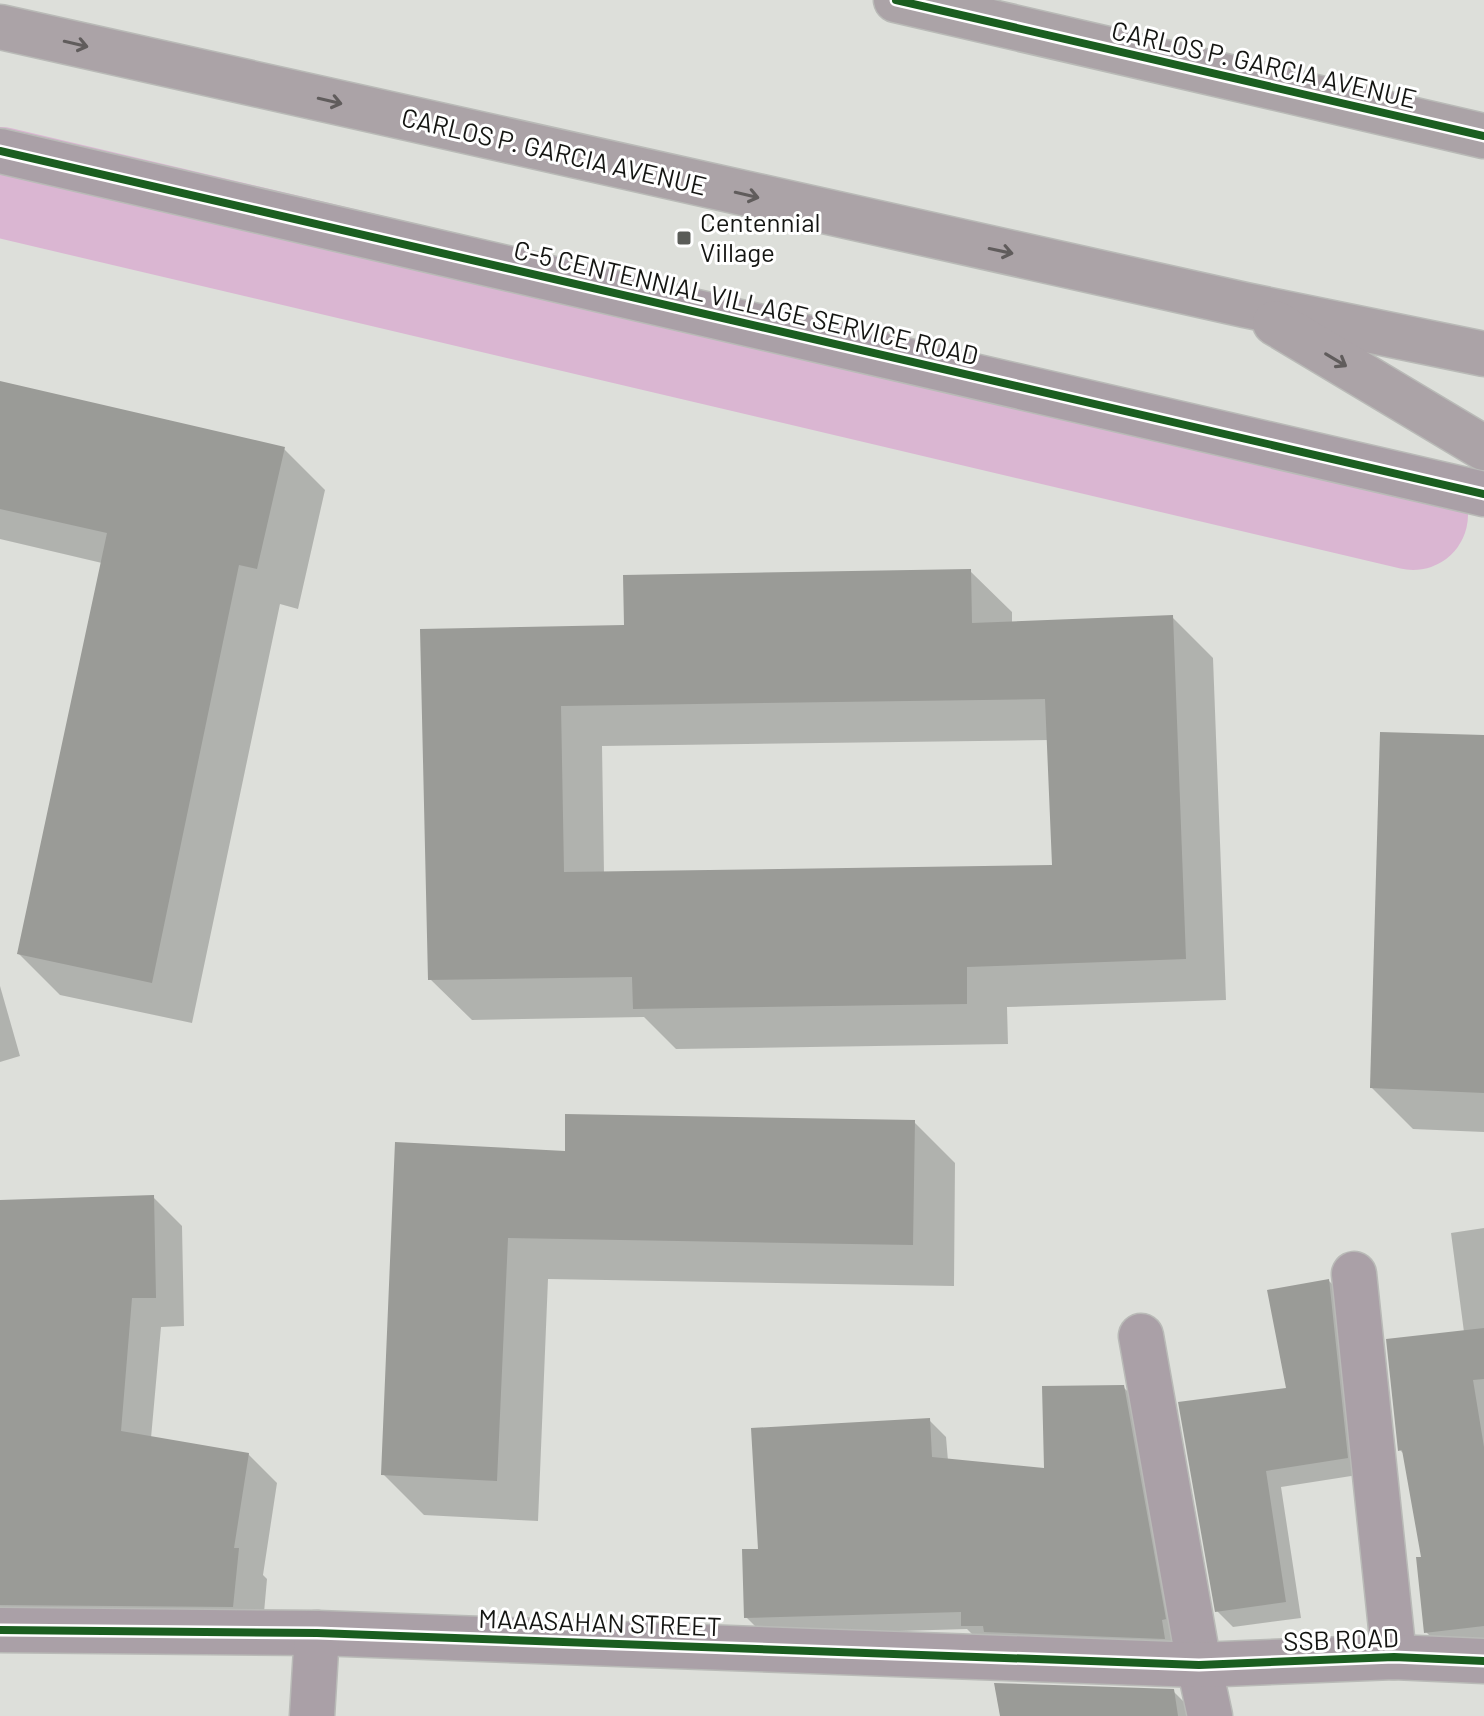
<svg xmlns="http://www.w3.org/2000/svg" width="1484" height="1716" viewBox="0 0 1484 1716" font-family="Barlow,sans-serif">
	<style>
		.shadow { fill: #0003; fill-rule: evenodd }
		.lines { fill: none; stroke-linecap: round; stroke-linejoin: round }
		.river { stroke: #dab6d2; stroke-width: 110 }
		.building { fill: #9a9b97; fill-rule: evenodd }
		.minor-casing { stroke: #b9bab7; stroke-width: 47 }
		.major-casing { stroke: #b9bab7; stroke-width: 47 }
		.minor { stroke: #aaa0a7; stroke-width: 44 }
		.major { stroke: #aba3a7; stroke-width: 44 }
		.cycleway-casing { stroke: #fff; stroke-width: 13 }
		.cycleway { stroke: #1b5e20; stroke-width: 8 }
		.oneway { stroke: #605c5c }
		.poi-dot { fill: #5a5c58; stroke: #fff; stroke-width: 3 }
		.labels { text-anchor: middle; stroke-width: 6; stroke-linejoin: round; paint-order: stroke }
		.street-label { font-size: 26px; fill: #141512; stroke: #fff }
		.poi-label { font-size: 26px; fill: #141512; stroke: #fff; text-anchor: start }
	</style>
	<rect width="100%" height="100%" fill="#dddfda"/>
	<!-- shadow -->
	<g class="shadow">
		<polygon points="0,383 284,449 325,490 298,609 280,604 192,1023 60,995 19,954 102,563 0,539"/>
		<path d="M970,571L1012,612V624L1172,617L1213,658L1226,1000L1007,1007L1008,1044L676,1049L644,1017L472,1020L430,979L422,631L626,627ZM1049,740L1054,867L604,874L602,746Z"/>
		<polygon points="1484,737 1484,1132 1413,1129 1372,1088"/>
		<polygon points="0,986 20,1056 0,1062"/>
		<polygon points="914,1122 955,1163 954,1286 548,1279 538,1521 424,1515 383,1474 397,1145 567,1153"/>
		<polygon points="153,1197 182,1226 184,1326 161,1327 151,1438 248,1454 277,1483 263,1575 267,1579 262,1635 0,1643 0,1202"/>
		<polygon points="1484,1228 1484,1644 1443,1649 1426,1632 1423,1558 1405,1455 1400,1450 1464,1332 1451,1233"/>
		<polygon points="1329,1281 1345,1297 1364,1474 1281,1487 1301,1618 1233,1627 1217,1611 1288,1390"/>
		<polygon points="1123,1387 1141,1404 1181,1655 980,1642 967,1629 764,1635 746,1617 760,1551 929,1420 946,1437 948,1461 1046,1471"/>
		<polygon points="1173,1691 1190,1708 1191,1716 1002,1716"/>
	</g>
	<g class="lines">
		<!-- river -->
		<polyline class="river" points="0,182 1413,515"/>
	</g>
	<!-- building -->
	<g class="building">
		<polygon points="0,381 285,447 257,569 239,565 152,983 17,954 107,533 0,509"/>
		<path d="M971,569L972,623L1173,615L1186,959L967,967V1004L633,1009L632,977L428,980L420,629L624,625L623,575ZM1045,699L1052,865L564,872L561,706Z"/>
		<polygon points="1380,732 1484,735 1484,1093 1370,1088"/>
		<polygon points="565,1114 915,1120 913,1245 508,1238 497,1481 381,1475 395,1142 565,1151"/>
		<polygon points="154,1195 156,1298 132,1298 121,1431 249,1453 234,1548 239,1548 233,1607 0,1605 0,1200"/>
		<polygon points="1329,1279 1348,1458 1266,1471 1286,1602 1215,1612 1178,1402 1286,1388 1267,1290"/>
		<polygon points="1484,1328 1484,1379 1473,1380 1484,1447 1484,1626 1424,1633 1416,1557 1421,1557 1402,1450 1398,1451 1386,1339"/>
		<polygon points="1124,1385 1166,1619 1162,1620 1165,1639 984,1632 983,1626 961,1626 961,1612 744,1618 742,1549 758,1549 751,1428 930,1418 932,1457 1044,1468 1042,1386"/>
		<polygon points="994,1683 1174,1689 1178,1716 1000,1716"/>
	</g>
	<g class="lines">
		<defs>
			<g id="minor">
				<polyline points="0,151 1484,494"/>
				<polyline points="1354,1274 1394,1657"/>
				<polyline points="1141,1336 1199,1665 1210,1716"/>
				<polyline points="0,1630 317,1633 1199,1665 1394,1657 1484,1661"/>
				<polyline points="312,1716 317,1633"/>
			</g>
			<g id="major">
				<polyline points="896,0 1484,136"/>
				<polyline points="0,27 1245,305 1484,354"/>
				<polyline points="1275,323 1484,448"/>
			</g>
		</defs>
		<!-- minor casing -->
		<use href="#minor" class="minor-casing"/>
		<!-- major casing -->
		<use href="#major" class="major-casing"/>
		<!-- minor -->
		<use href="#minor" class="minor"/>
		<!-- major -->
		<use href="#major" class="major"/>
		<defs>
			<g id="cycleway">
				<polyline points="896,0 1484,136"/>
				<polyline points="0,151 1484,494"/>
				<polyline points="0,1630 317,1633 1199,1665 1394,1657 1484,1661"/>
			</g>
		</defs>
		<!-- cycleway casing -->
		<use href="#cycleway" class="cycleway-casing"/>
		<!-- cycleway -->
		<use href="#cycleway" class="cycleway"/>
	</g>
	<!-- one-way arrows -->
	<defs><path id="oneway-shaft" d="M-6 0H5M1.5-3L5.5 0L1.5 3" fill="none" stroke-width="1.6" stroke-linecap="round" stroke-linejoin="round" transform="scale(2)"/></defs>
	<g class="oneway">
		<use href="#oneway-shaft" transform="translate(76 44) rotate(13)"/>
		<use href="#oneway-shaft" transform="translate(330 101) rotate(13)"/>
		<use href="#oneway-shaft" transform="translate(747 195) rotate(13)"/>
		<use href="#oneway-shaft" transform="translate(1001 251) rotate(12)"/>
		<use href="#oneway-shaft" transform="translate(1336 360) rotate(31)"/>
	</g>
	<!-- markers -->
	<rect class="poi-dot" x="676" y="230" width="16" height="16" rx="4"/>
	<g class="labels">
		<!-- street labels -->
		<g class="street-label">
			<text transform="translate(1264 65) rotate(13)" y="9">CARLOS P. GARCIA AVENUE</text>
			<text transform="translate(554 152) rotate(13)" y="9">CARLOS P. GARCIA AVENUE</text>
			<text transform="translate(746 303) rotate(13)" y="9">C-5 CENTENNIAL VILLAGE SERVICE ROAD</text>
			<text transform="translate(600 1623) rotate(2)" y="9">MAAASAHAN STREET</text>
			<text transform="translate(1341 1640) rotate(-2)" y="9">SSB ROAD</text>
		</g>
		<!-- poi labels -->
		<g class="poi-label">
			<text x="700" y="232">Centennial<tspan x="700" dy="30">Village</tspan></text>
		</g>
	</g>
</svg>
